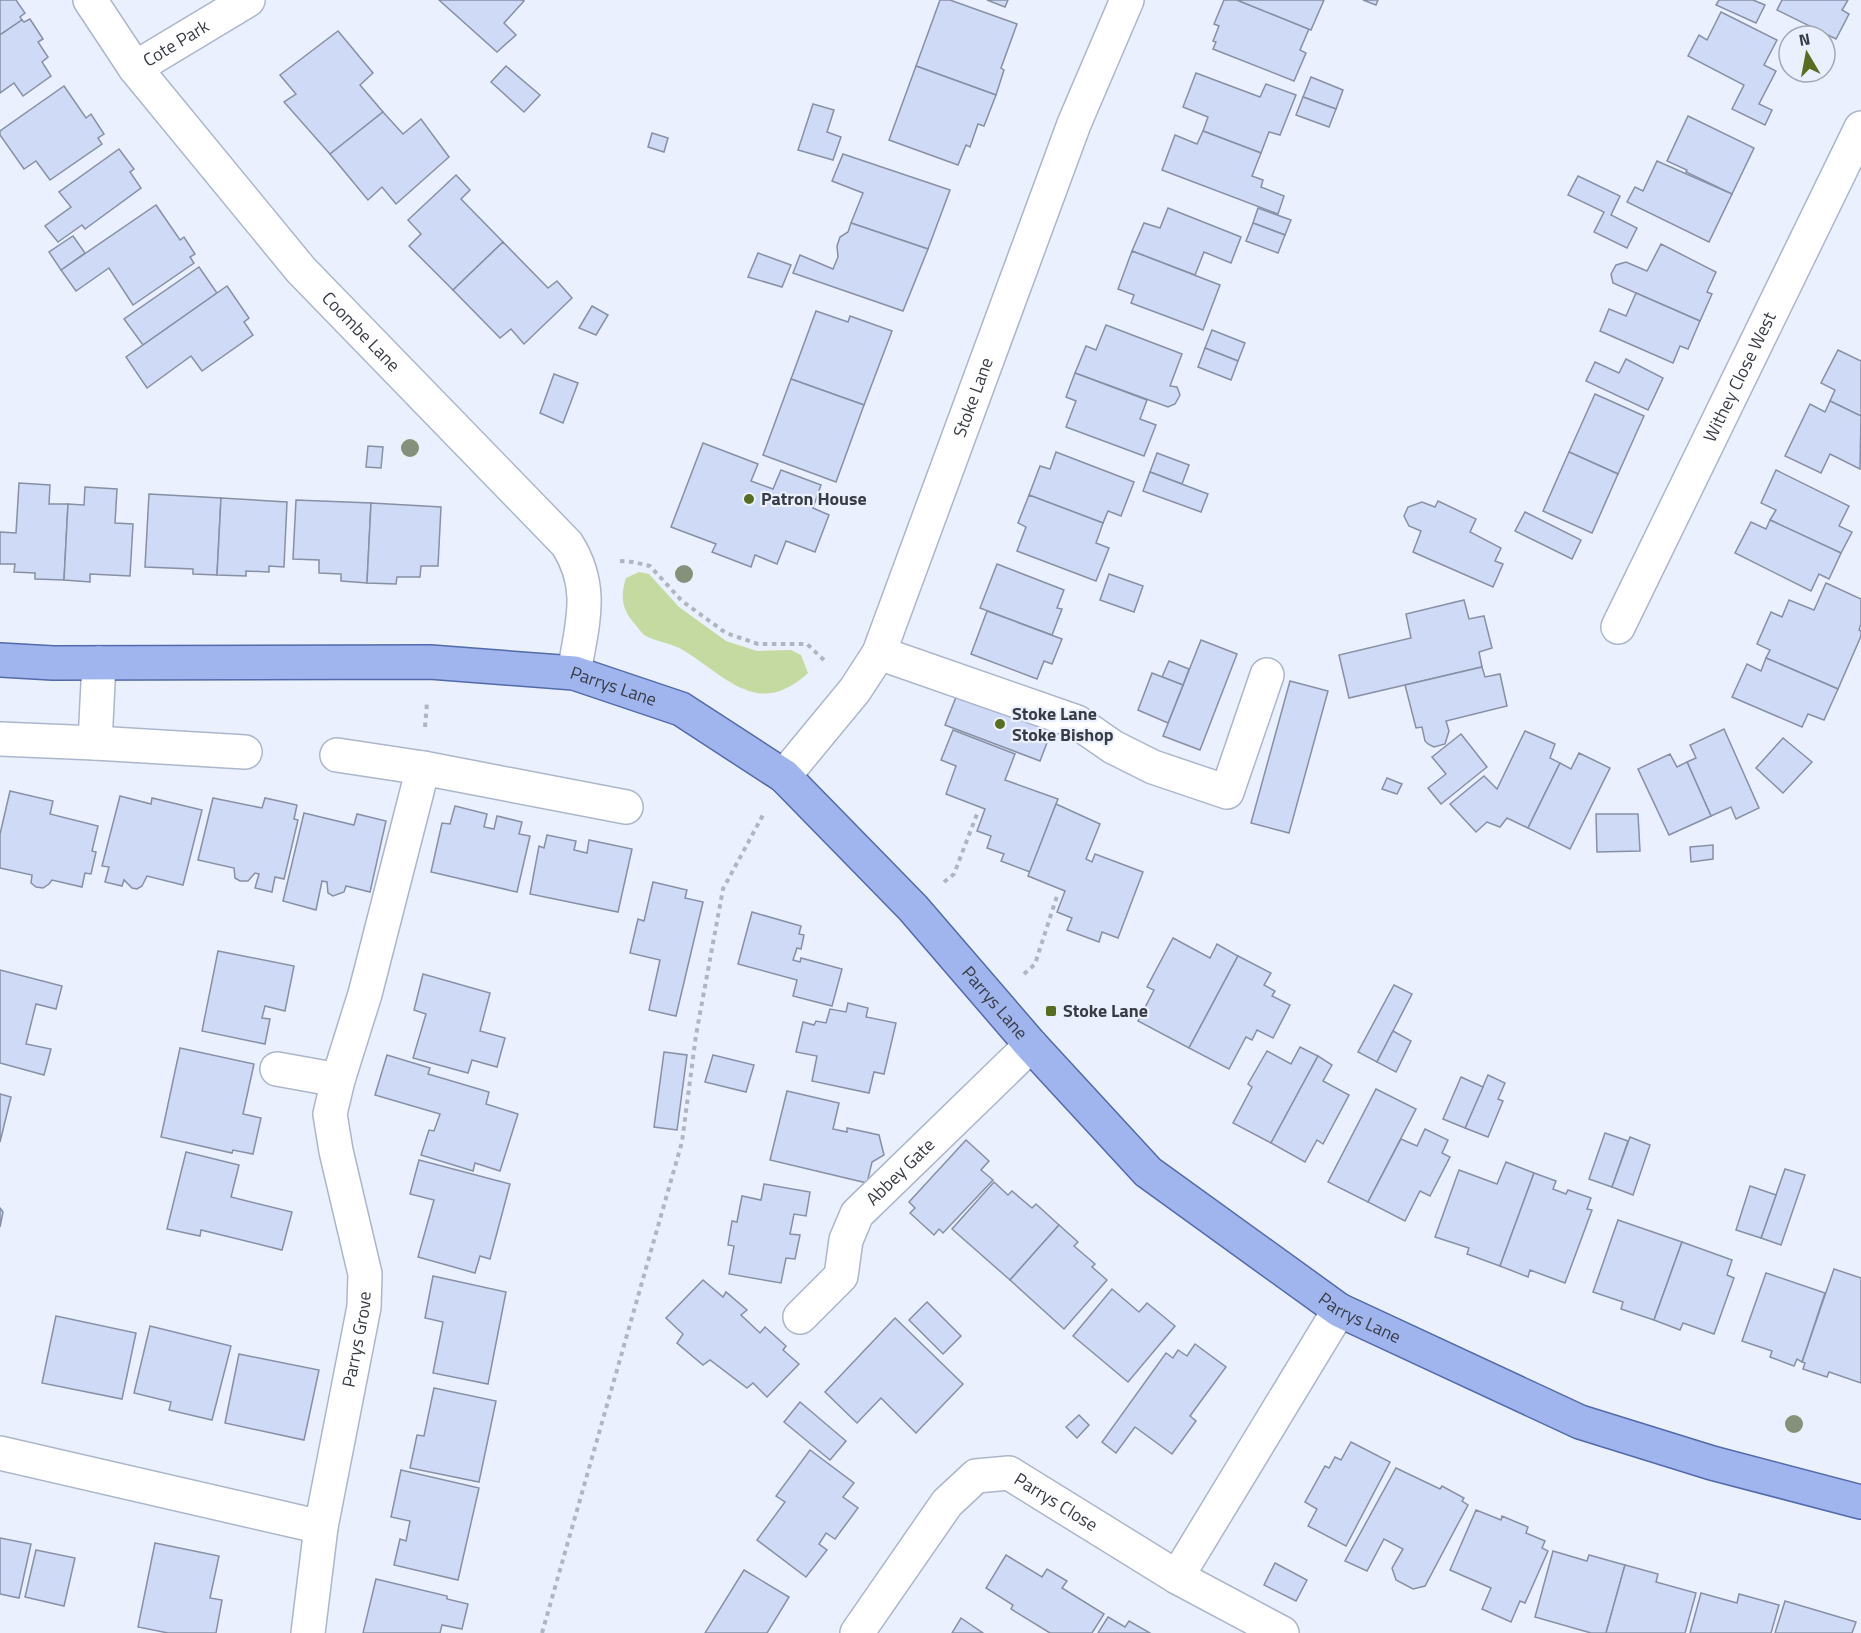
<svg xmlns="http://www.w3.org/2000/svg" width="1861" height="1633" viewBox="0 0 1861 1633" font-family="'Titillium Web',sans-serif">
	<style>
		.green { fill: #c5daa1 }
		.building { fill: #cedaf6; stroke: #8790a5; stroke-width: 1.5 }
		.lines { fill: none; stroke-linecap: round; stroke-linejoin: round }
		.minor-casing { stroke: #acb6cb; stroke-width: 36 }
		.major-casing { stroke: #526aaa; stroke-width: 36 }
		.path { stroke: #b0b6c1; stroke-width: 4; stroke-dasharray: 4.5 4.5; stroke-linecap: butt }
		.minor { stroke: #fff; stroke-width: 33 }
		.major { stroke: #a0b4ed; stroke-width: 33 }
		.tree { fill: #86917a }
		.poi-dot { fill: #576e1e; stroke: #eaf0fd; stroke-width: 2 }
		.labels { text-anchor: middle; stroke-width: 4.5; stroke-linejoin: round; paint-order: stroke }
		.street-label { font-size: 18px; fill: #383c45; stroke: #eaf0fd }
		.poi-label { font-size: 18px; font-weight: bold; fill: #383c45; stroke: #eaf0fd; text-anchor: start }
	</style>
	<rect width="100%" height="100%" fill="#eaf0fd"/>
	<!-- green -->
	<path class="green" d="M639,572L649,574L679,607L726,641L757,651L791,650L801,655L808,673C758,719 727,677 683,650C672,643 656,642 644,635C641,632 638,628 635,624C622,610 620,596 626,578Z"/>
	<!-- building -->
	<g class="building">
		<polygon points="0,0 16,0 25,13 20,17 22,20 0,35"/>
		<polygon points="439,0 522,0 524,1 504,23 516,35 497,52"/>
		<polygon points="940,0 950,0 1017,24 1001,68 1004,70 996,95 916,66"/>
		<polygon points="987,0 1008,0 1005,7"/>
		<polygon points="1224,0 1237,0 1309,29 1300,50 1306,53 1294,81 1213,49 1216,42 1213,41 1219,26 1214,24"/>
		<polygon points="1237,0 1324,0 1311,30"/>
		<polygon points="1363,0 1378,0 1376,5"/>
		<polygon points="1719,0 1753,0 1765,5 1756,23 1716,5"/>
		<polygon points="1782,0 1848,0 1842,10 1849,14 1836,39 1777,10"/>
		<polygon points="1721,12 1777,40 1764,65 1776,71 1759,104 1772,110 1765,125 1732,109 1744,85 1688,56 1699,35 1707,40"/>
		<polygon points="30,19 43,39 38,42 48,57 42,62 51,76 23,96 14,83 0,93 0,35 22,20 24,22"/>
		<polygon points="338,31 373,73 360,85 383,112 330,154 284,102 296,94 280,75"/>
		<polygon points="506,66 540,95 524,112 491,82"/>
		<polygon points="916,66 996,95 984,126 978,124 970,147 966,145 958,165 889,140"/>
		<polygon points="1196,73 1260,97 1266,84 1296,95 1280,135 1269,132 1261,153 1203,131 1208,117 1183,107"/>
		<polygon points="1311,77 1343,90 1336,109 1303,97"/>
		<polygon points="64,86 86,118 91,114 104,134 98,138 102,144 50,180 36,161 24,169 0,135 0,131"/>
		<polygon points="1303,97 1336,109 1329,127 1296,115"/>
		<polygon points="813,104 834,110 827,132 841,137 833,160 798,150"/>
		<polygon points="383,112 403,134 421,119 449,157 396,204 382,187 368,200 330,154"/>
		<polygon points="1688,116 1754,148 1732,194 1686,172 1687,170 1667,161"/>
		<polygon points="1203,131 1261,153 1252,176 1263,180 1261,187 1284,196 1278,214 1162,170 1175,135 1197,144"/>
		<polygon points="652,133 668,138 664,152 648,147"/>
		<polygon points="119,149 134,169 130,172 141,188 85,229 82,225 58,242 45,226 71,207 59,192"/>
		<polygon points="843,154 950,190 928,249 851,223 863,193 832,181"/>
		<polygon points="1657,161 1732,194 1709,242 1627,202 1635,187 1643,191"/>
		<polygon points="456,175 470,190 461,199 503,242 453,290 409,246 421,234 408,220"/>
		<polygon points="1578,176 1620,196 1611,215 1637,228 1627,248 1594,232 1604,212 1568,195"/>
		<polygon points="156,205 180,240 184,237 195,254 190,257 194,263 133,305 109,268 76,291 61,270"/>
		<polygon points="1168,208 1241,237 1231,263 1204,252 1195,275 1132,251 1144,223 1160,228"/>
		<polygon points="1258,208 1291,220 1285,235 1253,223"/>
		<polygon points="851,223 928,249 903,311 793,273 800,255 833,269 838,257 837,246 840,237 848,232"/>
		<polygon points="1253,223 1285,235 1278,253 1246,241"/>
		<polygon points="73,236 85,253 61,270 49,252"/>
		<polygon points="503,242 548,288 557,281 572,298 524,344 511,329 500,338 453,290"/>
		<polygon points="1661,244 1716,272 1707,292 1712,294 1700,321 1613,283 1611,274 1616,265 1626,262 1647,271"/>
		<polygon points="1132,251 1220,285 1203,330 1131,303 1134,295 1118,289"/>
		<polygon points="758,253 791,265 782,287 748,277"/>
		<polygon points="199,267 217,293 143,345 124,319"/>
		<polygon points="227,286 249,318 244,322 253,335 202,371 191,356 147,388 126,357"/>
		<polygon points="1636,293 1700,321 1688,349 1680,346 1673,363 1600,331 1609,309 1626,316"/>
		<polygon points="592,306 608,315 596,335 579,328"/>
		<polygon points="816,311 848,322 850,316 892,331 864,405 791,379"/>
		<polygon points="1106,325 1182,354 1170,386 1177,387 1180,395 1175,404 1168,407 1075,373 1086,346 1096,350"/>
		<polygon points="1212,330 1245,343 1238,361 1205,348"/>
		<polygon points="1205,348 1238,361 1231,380 1198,367"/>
		<polygon points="1838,350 1861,361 1861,416 1830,401 1835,390 1821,383"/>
		<polygon points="1626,359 1663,378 1648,410 1586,381 1595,362 1619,373"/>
		<polygon points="1075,373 1147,400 1140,419 1156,425 1144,456 1066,427 1076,401 1066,397"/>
		<polygon points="554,374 578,383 563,423 540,413"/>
		<polygon points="791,379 864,405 836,482 763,455"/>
		<polygon points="1595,394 1644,416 1618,474 1569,452"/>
		<polygon points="1830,401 1861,416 1860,469 1830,454 1821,473 1785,456 1810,404 1825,412"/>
		<polygon points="703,443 758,464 751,481 773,489 781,470 821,485 813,508 829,515 815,552 786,541 777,564 755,555 751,567 712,552 716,544 671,527"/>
		<polygon points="368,446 383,447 381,468 366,467"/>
		<polygon points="1056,452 1134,482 1121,516 1108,511 1103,523 1029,495 1040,466 1050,469"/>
		<polygon points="1569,452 1618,474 1592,533 1543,511"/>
		<polygon points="1157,453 1189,465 1182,484 1150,472"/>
		<polygon points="1776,470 1849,506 1839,526 1852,532 1841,553 1770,520 1776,510 1761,503"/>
		<polygon points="1150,472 1208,494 1201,512 1143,491"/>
		<polygon points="19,483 50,485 49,504 68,504 64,580 35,579 35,573 14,572 15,564 0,564 0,532 16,533"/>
		<polygon points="85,487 117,489 115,523 133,524 130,576 90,574 90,582 64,580 68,504 84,505"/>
		<polygon points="149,494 221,498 217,575 193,574 193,569 145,567"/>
		<polygon points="1029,495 1103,523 1096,543 1109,548 1096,581 1017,551 1026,527 1018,523"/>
		<polygon points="221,498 287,502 284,567 269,566 269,572 246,571 246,576 217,575"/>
		<polygon points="296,500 371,503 367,583 341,581 341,574 319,573 319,560 293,559"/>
		<polygon points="1438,501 1476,519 1470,532 1501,548 1495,561 1503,564 1493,587 1413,552 1421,531 1409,526 1404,516 1408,507 1422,502 1435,507"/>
		<polygon points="371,503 441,507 438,566 421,566 420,577 397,577 396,584 367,583"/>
		<polygon points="1525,512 1581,540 1572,559 1515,531"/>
		<polygon points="1770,520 1841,553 1829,579 1819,574 1811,591 1735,553 1751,522 1766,529"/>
		<polygon points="997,564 1064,590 1057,608 1062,609 1052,635 980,608"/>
		<polygon points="1109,574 1143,586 1134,612 1100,600"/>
		<polygon points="1826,583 1861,599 1861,624 1859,630 1861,631 1861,636 1838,689 1766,658 1770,650 1757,644 1771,612 1782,617 1789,600 1814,610"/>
		<polygon points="1464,600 1469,619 1484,616 1492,648 1479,652 1482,667 1349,698 1339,655 1411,638 1406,614"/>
		<polygon points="987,611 1062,639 1052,664 1044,661 1037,679 971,654"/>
		<polygon points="1201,640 1237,654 1200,750 1163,736"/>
		<polygon points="1766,658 1838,689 1824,720 1808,714 1802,727 1732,697 1747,664 1761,671"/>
		<polygon points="1169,661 1189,669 1183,685 1162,677"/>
		<polygon points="1482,667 1485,677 1500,674 1507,706 1446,721 1449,731 1445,744 1434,747 1428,744 1425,741 1422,727 1416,728 1405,685"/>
		<polygon points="1152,673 1183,685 1168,723 1138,710"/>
		<polygon points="1290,681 1328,691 1289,833 1251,823"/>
		<polygon points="960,687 1055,722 1040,761 945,725"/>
		<polygon points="1724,729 1759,808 1736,819 1731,807 1711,816 1687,762 1696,758 1690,745"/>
		<polygon points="953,730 1015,754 1005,780 1058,799 1030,872 1001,861 1004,854 987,848 991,836 977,831 985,809 946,794 956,766 941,760"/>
		<polygon points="1525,731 1555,744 1550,758 1560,763 1528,828 1507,818 1500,827 1487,822 1476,832 1450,804 1484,776 1497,789"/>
		<polygon points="1461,734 1487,767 1441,804 1428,788 1446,774 1432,757"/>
		<polygon points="1783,738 1812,762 1783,793 1756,768"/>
		<polygon points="1579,753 1610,768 1570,849 1528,828 1560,763 1571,769"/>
		<polygon points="1670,754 1677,767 1687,762 1711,816 1669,835 1638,769"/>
		<polygon points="1387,778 1402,784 1397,794 1382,789"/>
		<polygon points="10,791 53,801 50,814 98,826 92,851 96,852 91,874 85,873 82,887 52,880 49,884 43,888 36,887 31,883 32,875 0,868 0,834"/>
		<polygon points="120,796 151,804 152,798 202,810 183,885 147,876 142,886 137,889 132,888 124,880 122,886 105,882 109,867 102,866"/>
		<polygon points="213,798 262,808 265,798 297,805 294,819 298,820 284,879 275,877 272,892 255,888 259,874 255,873 248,881 240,881 235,878 234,868 198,860"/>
		<polygon points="1056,804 1100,824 1086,859 1092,862 1095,854 1143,872 1118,938 1102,932 1099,942 1067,930 1072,918 1057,912 1065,891 1028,876"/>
		<polygon points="455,806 487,814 484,827 494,829 497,816 522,822 519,834 530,836 517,892 431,872 442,823 450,824"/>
		<polygon points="304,813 354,825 357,814 386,821 370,892 346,886 344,892 333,896 328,893 327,882 322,881 316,910 283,901"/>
		<polygon points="1596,814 1638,814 1640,851 1597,852"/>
		<polygon points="547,835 576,841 574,850 587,853 589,840 632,849 618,912 530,894 539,846 544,848"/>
		<polygon points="1713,845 1713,859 1691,862 1690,847"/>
		<polygon points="653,882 687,890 685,898 703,902 676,1016 649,1010 660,960 630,953 638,919 644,921"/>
		<polygon points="752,912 801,926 799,934 804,935 801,949 797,948 793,960 800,962 801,958 842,969 832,1006 793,996 797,980 738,964"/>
		<polygon points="1173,938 1210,958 1217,944 1238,956 1189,1048 1138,1021 1154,990 1147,987"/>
		<polygon points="218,951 294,966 285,1011 265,1006 262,1018 270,1019 265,1044 202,1031"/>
		<polygon points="1238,956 1271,973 1264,985 1275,991 1272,996 1290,1005 1273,1038 1257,1030 1252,1040 1246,1037 1229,1069 1189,1048"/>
		<polygon points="0,970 62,986 56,1009 36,1004 26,1044 51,1049 44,1075 0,1063"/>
		<polygon points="423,974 490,993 480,1031 505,1038 497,1067 472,1060 468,1073 413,1058 426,1014 414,1010"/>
		<polygon points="1394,985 1412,994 1377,1062 1358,1052"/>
		<polygon points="848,1003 868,1008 866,1017 896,1023 884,1074 874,1072 869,1093 812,1081 817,1056 796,1052 803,1022 814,1025 816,1021 826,1023 830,1009 846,1012"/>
		<polygon points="1393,1031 1411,1041 1396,1072 1377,1062"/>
		<polygon points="1300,1047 1318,1056 1271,1143 1233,1123 1252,1087 1248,1084 1267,1051 1291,1064"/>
		<polygon points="180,1048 254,1064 243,1114 261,1118 253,1154 233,1150 232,1153 161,1137"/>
		<polygon points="664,1052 687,1055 677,1130 654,1127"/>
		<polygon points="387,1055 430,1068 428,1074 489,1092 486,1104 518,1114 500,1171 475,1163 473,1171 421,1155 429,1130 434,1131 440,1114 375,1095"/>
		<polygon points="713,1055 754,1065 746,1092 705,1082"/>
		<polygon points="1318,1056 1332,1065 1323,1081 1349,1095 1323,1144 1317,1140 1305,1162 1271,1143"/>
		<polygon points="1488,1075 1505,1083 1498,1099 1503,1101 1488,1137 1465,1128"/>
		<polygon points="1461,1077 1483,1087 1465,1128 1443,1119"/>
		<polygon points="1376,1089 1416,1109 1368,1202 1328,1182"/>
		<polygon points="787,1091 839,1103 833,1129 847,1132 847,1128 879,1135 884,1155 872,1162 867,1183 770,1160"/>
		<polygon points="0,1094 11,1097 0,1142"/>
		<polygon points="1425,1129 1448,1140 1442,1153 1450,1157 1430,1196 1420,1191 1405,1221 1368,1202 1401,1139 1417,1146"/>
		<polygon points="1605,1133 1628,1141 1612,1187 1589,1179"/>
		<polygon points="1630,1137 1650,1145 1633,1195 1612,1187"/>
		<polygon points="966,1140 989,1161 981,1170 993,1180 943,1233 939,1229 934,1235 910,1213 915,1208 909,1202"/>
		<polygon points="186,1152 239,1165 231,1197 292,1212 282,1250 201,1230 200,1236 167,1229"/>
		<polygon points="419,1160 510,1184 490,1259 480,1256 475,1273 418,1257 434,1200 410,1194"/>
		<polygon points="1506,1162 1534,1173 1500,1266 1467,1254 1469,1248 1435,1237 1459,1170 1497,1184"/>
		<polygon points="1785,1169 1805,1175 1781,1245 1761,1238"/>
		<polygon points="1534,1173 1556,1181 1553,1189 1566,1194 1568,1190 1591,1198 1587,1209 1592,1210 1565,1283 1530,1270 1528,1277 1500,1266"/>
		<polygon points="994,1182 1008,1195 1012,1191 1032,1208 1036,1204 1059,1225 1010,1280 952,1229"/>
		<polygon points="764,1184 810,1192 806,1216 794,1214 790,1234 800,1235 795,1259 786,1258 781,1283 729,1274 734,1246 728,1245 732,1221 737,1222 742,1196 761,1200"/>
		<polygon points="1750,1186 1776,1195 1761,1238 1736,1230"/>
		<polygon points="0,1208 3,1212 0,1227"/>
		<polygon points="1618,1220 1682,1242 1654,1320 1621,1309 1623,1302 1593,1292"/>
		<polygon points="1059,1225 1078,1242 1074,1246 1095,1264 1092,1267 1107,1280 1064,1329 1010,1280"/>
		<polygon points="1682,1242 1732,1260 1727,1275 1734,1278 1714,1334 1683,1323 1680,1330 1654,1320"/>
		<polygon points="1834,1269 1861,1278 1861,1383 1829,1372 1827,1377 1803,1369 1805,1363 1802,1362"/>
		<polygon points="1766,1273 1825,1293 1802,1362 1797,1359 1794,1366 1770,1357 1772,1351 1742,1341"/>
		<polygon points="433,1276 506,1292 488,1384 433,1373 443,1322 425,1318"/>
		<polygon points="703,1280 723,1297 726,1292 747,1310 741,1315 760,1333 765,1327 786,1346 783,1350 799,1364 767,1397 753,1383 747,1388 710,1360 703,1365 677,1343 683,1334 666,1318"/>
		<polygon points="1112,1289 1139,1312 1147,1303 1175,1326 1128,1382 1073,1336"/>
		<polygon points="927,1302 961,1336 943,1354 909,1320"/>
		<polygon points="56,1316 136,1333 122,1399 42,1383"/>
		<polygon points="895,1318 963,1384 916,1433 881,1398 857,1423 825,1392"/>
		<polygon points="150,1326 231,1346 212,1420 169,1410 171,1402 134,1393"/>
		<polygon points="1195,1344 1226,1367 1190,1416 1196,1421 1172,1454 1135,1427 1116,1453 1102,1442 1166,1353 1173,1358 1178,1350 1187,1356"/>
		<polygon points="239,1354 319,1370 304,1440 225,1423"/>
		<polygon points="434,1388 496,1401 479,1482 410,1468 417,1435 424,1436"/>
		<polygon points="800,1402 846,1441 830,1460 784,1422"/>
		<polygon points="1079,1415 1089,1425 1077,1438 1066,1427"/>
		<polygon points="1351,1442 1390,1462 1346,1546 1308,1526 1317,1509 1305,1502 1325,1466 1329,1468 1335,1457 1341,1460"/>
		<polygon points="810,1450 854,1483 843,1497 858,1508 835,1539 826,1533 819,1544 827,1550 806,1577 757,1540 785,1502 776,1496"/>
		<polygon points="1396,1468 1440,1489 1442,1486 1464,1498 1462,1501 1468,1505 1425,1586 1413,1589 1396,1580 1392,1568 1403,1549 1384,1539 1367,1571 1345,1561"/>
		<polygon points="401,1470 479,1488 458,1580 394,1565 400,1539 406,1541 410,1521 391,1517"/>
		<polygon points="1476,1510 1501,1520 1502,1516 1528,1527 1526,1533 1545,1541 1542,1548 1548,1551 1525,1603 1520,1601 1511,1622 1482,1609 1491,1588 1450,1570"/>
		<polygon points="0,1538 31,1544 19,1598 0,1594"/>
		<polygon points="155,1543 219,1556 210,1598 222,1600 216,1633 168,1633 138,1627"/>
		<polygon points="36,1550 75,1558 64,1606 25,1597"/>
		<polygon points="1553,1551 1587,1561 1589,1555 1625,1565 1606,1633 1591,1633 1535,1617"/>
		<polygon points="1006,1555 1042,1577 1047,1569 1067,1581 1062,1588 1104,1614 1092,1633 1050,1633 1011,1609 1013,1605 986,1588"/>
		<polygon points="1275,1563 1307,1580 1296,1601 1264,1585"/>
		<polygon points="1625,1565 1658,1574 1656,1582 1696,1593 1685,1633 1606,1633"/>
		<polygon points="744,1570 789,1597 767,1633 705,1633"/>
		<polygon points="376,1579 447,1596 447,1599 468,1604 462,1629 442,1625 440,1633 363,1633"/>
		<polygon points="1701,1593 1737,1603 1739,1594 1779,1605 1771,1633 1690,1633"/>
		<polygon points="1785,1601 1856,1622 1852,1633 1775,1633"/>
		<polygon points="1108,1617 1125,1627 1129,1621 1150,1633 1098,1633"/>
		<polygon points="961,1618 983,1633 952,1633"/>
	</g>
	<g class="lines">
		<defs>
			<g id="minor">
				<path id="s1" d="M90,0L135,68L301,270L567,544C595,588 582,624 574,673"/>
				<path id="s2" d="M135,68L248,0"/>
				<path id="s3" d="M1618,627L1861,128"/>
				<polyline points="879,653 1077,722 1113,747 1153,767 1227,792 1267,675"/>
				<polyline points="0,739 95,743 245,752"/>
				<polyline points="95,743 99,663"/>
				<polyline points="337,755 423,768 626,807"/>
				<path id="s4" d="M784,776L855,690L879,653L1074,124L1127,0"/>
				<polyline points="277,1069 338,1080"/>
				<path id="s5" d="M800,1317L841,1276L846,1240L857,1214L1031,1045"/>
				<polyline points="0,1453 321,1527"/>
				<polyline points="1177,1577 1339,1310"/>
				<path id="s6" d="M308,1633L321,1527L364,1307L365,1274L336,1151L330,1114L338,1080L365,994L423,768"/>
				<path id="s7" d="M857,1633L947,1503L976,1476L1009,1473L1177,1577L1282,1633"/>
			</g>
			<g id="major">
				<path id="s8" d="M0,660L53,663L430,662L574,673L681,709L784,776L913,908L1031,1045L1148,1172L1339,1310L1580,1422L1712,1463L1861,1502"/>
			</g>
		</defs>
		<!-- minor casing -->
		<use href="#minor" class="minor-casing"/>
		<!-- major casing -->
		<use href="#major" class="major-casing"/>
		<!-- path -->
		<g class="path">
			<polyline points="620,561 633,562 650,566 682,601 726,633 758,644 807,644 826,662"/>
			<polyline points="425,727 427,702"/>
			<polyline points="944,882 954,874 977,814"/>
			<polyline points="1024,974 1035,964 1057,896"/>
			<polyline points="542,1633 682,1142 696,1035 723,889 764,813"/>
		</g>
		<!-- minor -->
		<use href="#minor" class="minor"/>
		<!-- major -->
		<use href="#major" class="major"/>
	</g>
	<!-- trees -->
	<g class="tree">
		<circle cx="410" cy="448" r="9"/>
		<circle cx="684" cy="574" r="9"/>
		<circle cx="1794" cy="1424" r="9"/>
	</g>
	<!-- markers -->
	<g class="poi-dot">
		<circle cx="749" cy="499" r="6"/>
		<circle cx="1000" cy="724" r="6"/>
		<rect x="1045" y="1005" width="12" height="12" rx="3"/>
	</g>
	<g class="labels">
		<!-- street labels -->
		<g class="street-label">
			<text dy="6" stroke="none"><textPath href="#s2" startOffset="48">Cote Park</textPath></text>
			<text dy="6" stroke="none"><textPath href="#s1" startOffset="429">Coombe Lane</textPath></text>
			<text dy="6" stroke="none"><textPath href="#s3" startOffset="278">Withey Close West</textPath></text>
			<text dy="6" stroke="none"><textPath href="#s4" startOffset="428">Stoke Lane</textPath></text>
			<text dy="6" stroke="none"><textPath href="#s8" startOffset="616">Parrys Lane</textPath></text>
			<text dy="6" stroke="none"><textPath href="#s8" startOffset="1120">Parrys Lane</textPath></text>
			<text dy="6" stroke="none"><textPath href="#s5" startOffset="183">Abbey Gate</textPath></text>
			<text dy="6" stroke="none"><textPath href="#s8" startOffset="1606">Parrys Lane</textPath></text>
			<text dy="6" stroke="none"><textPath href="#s6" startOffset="298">Parrys Grove</textPath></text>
			<text dy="6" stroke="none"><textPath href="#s7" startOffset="286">Parrys Close</textPath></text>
		</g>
		<!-- poi labels -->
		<g class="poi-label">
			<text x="761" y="505">Patron House</text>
			<text x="1012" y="720">Stoke Lane<tspan x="1012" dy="21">Stoke Bishop</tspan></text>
			<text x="1063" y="1017">Stoke Lane</text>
		</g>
	</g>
	<!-- north arrow -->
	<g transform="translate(1807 54) rotate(350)"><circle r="28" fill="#eaf0fd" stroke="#a3a8b3" stroke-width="1.5"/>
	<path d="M0-4.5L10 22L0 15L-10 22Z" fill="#576e1e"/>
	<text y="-9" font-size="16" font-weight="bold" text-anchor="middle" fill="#383c45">N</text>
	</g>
</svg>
